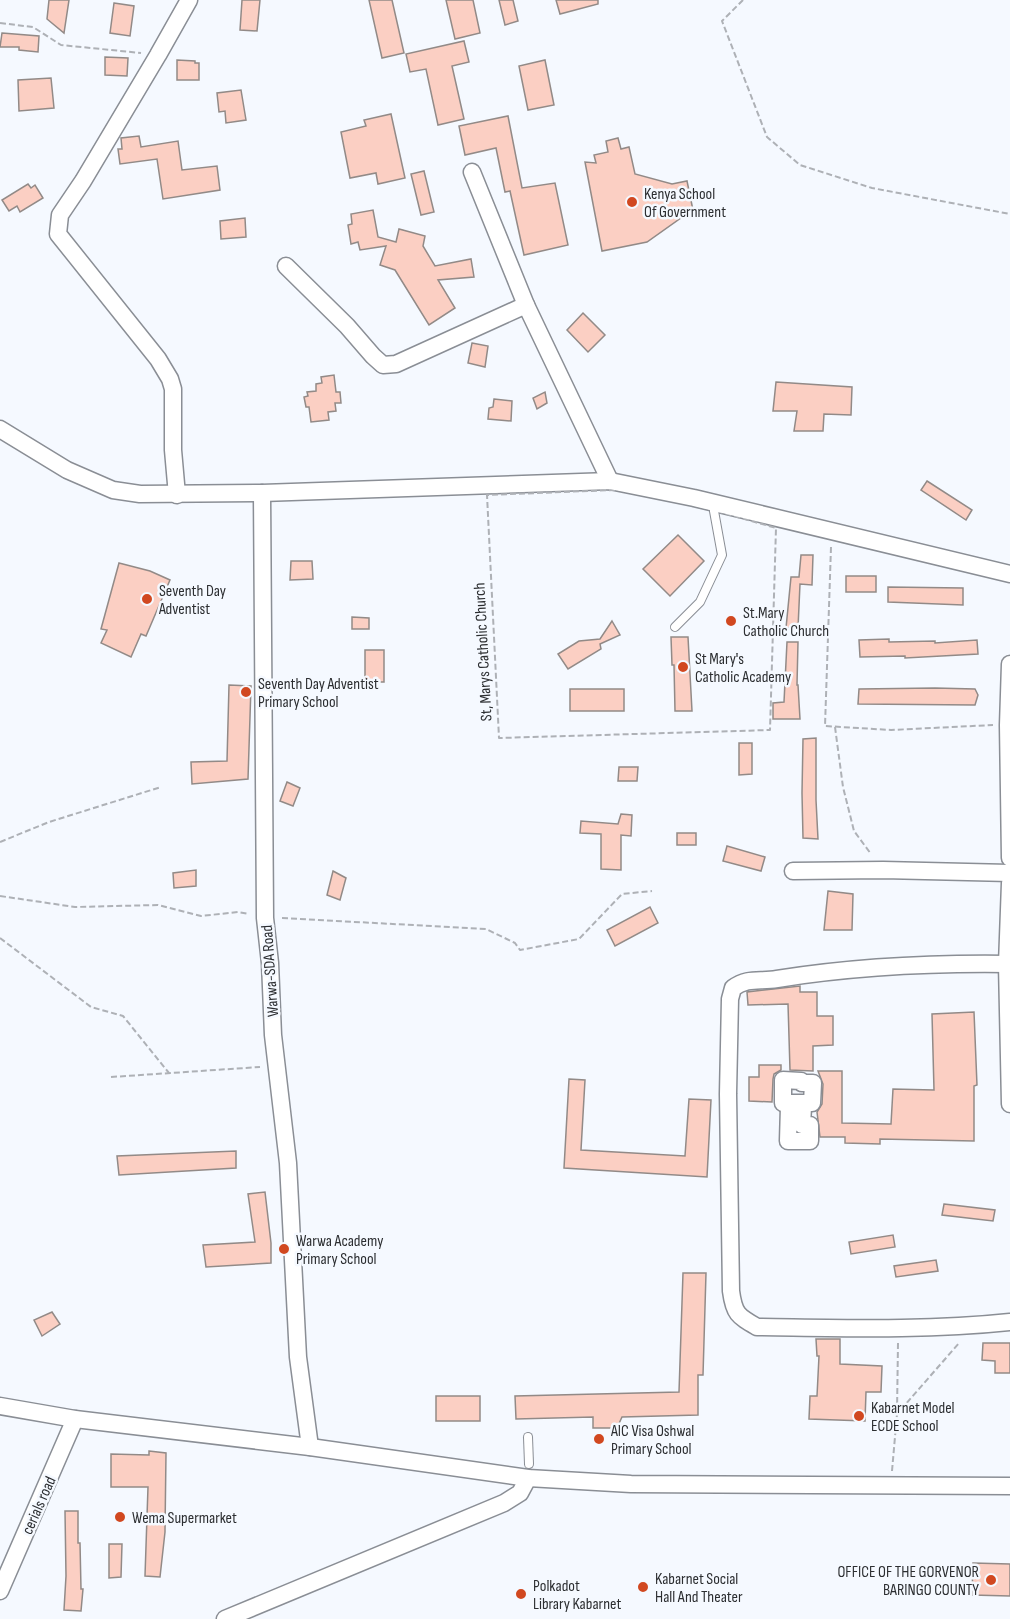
<svg xmlns="http://www.w3.org/2000/svg" width="1010" height="1619" viewBox="0 0 1010 1619" font-family="'Sofia Sans Condensed',sans-serif">
	<style>
		.building { fill: #fbcfc3; stroke: #928a87; stroke-width: 1.5 }
		.lines { fill: none; stroke-linecap: round; stroke-linejoin: round }
		.lane-casing { stroke: #8a8e95; stroke-width: 10 }
		.street-casing { stroke: #8a8e95; stroke-width: 19 }
		.path { stroke: #aeb1b6; stroke-width: 2; stroke-dasharray: 6 3; stroke-linecap: butt }
		.lane { stroke: #fff; stroke-width: 8 }
		.street { stroke: #fff; stroke-width: 16 }
		.poi-dot { fill: #d14820; stroke: #f5f9ff; stroke-width: 2 }
		.labels { text-anchor: middle; stroke-width: 5; stroke-linejoin: round; paint-order: stroke }
		.poi-label { font-size: 16px; fill: #2c2e31; stroke: #f5f9ff; text-anchor: start }
		.street-label { font-size: 16px; fill: #2c2e31; stroke: #f5f9ff }
	</style>
	<rect width="100%" height="100%" fill="#f5f9ff"/>
	<!-- building -->
	<g class="building">
		<polygon points="49,0 69,0 64,33 47,19"/>
		<polygon points="242,0 260,0 257,31 240,30"/>
		<polygon points="369,0 392,0 404,53 382,58"/>
		<polygon points="446,0 473,0 480,33 455,39"/>
		<polygon points="499,0 513,0 518,21 505,25"/>
		<polygon points="556,0 598,0 598,4 560,14"/>
		<polygon points="114,3 134,6 130,36 110,33"/>
		<polygon points="2,33 39,36 38,52 19,50 19,47 0,47"/>
		<polygon points="464,41 469,62 452,66 464,119 438,125 426,69 410,72 406,54"/>
		<polygon points="105,57 128,58 127,76 105,75"/>
		<polygon points="177,60 195,61 195,63 199,63 199,80 177,80"/>
		<polygon points="545,60 554,105 528,110 519,66"/>
		<polygon points="51,78 54,108 19,111 18,80"/>
		<polygon points="241,90 246,120 226,123 225,111 219,112 217,93"/>
		<polygon points="391,114 405,178 378,184 376,173 350,178 341,132 366,126 364,120"/>
		<polygon points="508,116 522,188 555,183 568,245 524,255 510,191 505,192 496,148 465,155 459,126"/>
		<polygon points="139,136 141,147 178,141 182,170 217,166 220,190 163,199 157,159 120,164 118,149 122,149 121,138"/>
		<polygon points="618,138 621,149 629,147 635,174 672,184 687,181 694,215 681,218 647,242 602,251 585,162 596,163 594,155 608,152 606,141"/>
		<polygon points="424,171 434,212 421,215 411,174"/>
		<polygon points="28,184 31,188 35,185 43,198 20,212 17,206 9,211 2,200"/>
		<polygon points="373,210 378,237 396,242 399,229 425,236 423,246 435,266 471,259 474,277 438,280 455,308 429,325 395,270 380,265 386,246 360,250 358,242 351,244 348,225 352,224 351,214"/>
		<polygon points="245,218 246,237 221,239 220,221"/>
		<polygon points="583,313 605,335 588,352 567,330"/>
		<polygon points="472,343 488,346 485,367 468,363"/>
		<polygon points="334,375 336,392 340,392 341,403 335,403 336,411 328,412 329,420 311,422 309,407 306,407 304,397 308,396 307,392 316,391 316,384 322,383 321,377"/>
		<polygon points="776,382 852,387 851,415 824,414 823,431 794,431 797,411 773,411"/>
		<polygon points="545,392 547,403 537,409 533,398"/>
		<polygon points="494,399 512,401 511,421 488,419 489,408 493,407"/>
		<polygon points="927,481 972,510 966,520 921,490"/>
		<polygon points="678,535 704,561 670,596 643,569"/>
		<polygon points="801,555 813,555 812,585 800,584 798,628 786,628 791,577 799,577"/>
		<polygon points="291,561 312,561 313,579 290,580"/>
		<polygon points="119,563 150,571 170,580 146,636 141,634 131,657 101,643 107,630 101,629"/>
		<rect x="846" y="576" width="30" height="16"/>
		<polygon points="888,587 963,588 963,605 888,602"/>
		<polygon points="352,617 369,618 369,629 352,629"/>
		<polygon points="612,621 620,635 600,644 601,649 568,669 558,654 579,641 600,639"/>
		<polygon points="671,637 688,637 692,711 675,711 674,665 672,665"/>
		<polygon points="889,639 889,642 935,641 935,643 977,640 978,654 905,658 905,656 860,657 859,640"/>
		<polygon points="787,642 798,642 797,685 798,685 800,719 773,719 773,703 784,702"/>
		<rect x="365" y="650" width="19" height="32"/>
		<polygon points="229,685 251,686 248,779 192,784 191,762 227,761"/>
		<polygon points="935,688 975,689 978,695 975,705 858,704 859,689"/>
		<rect x="570" y="689" width="54" height="22"/>
		<polygon points="816,738 816,800 818,839 803,838 802,793 803,739"/>
		<polygon points="739,743 752,743 752,774 739,775"/>
		<polygon points="619,767 638,767 637,781 618,781"/>
		<polygon points="287,782 300,788 293,806 280,801"/>
		<polygon points="621,814 632,815 631,836 621,835 621,870 601,869 601,834 580,833 581,821 618,824"/>
		<rect x="677" y="833" width="19" height="12"/>
		<polygon points="727,846 765,857 761,871 723,861"/>
		<polygon points="196,870 196,886 174,888 173,873"/>
		<polygon points="333,871 346,878 340,900 327,895"/>
		<polygon points="828,891 853,894 852,930 824,930"/>
		<polygon points="650,907 658,923 615,946 607,930"/>
		<polygon points="800,986 800,992 817,992 817,1016 833,1016 833,1045 813,1046 813,1071 790,1070 788,1004 748,1005 747,992"/>
		<polygon points="974,1012 977,1085 974,1086 974,1141 880,1139 880,1144 845,1143 845,1137 820,1137 817,1112 822,1104 823,1084 818,1071 842,1071 842,1123 891,1124 893,1089 934,1090 932,1014"/>
		<polygon points="759,1065 781,1065 781,1070 774,1074 773,1079 772,1102 749,1101 749,1077 759,1077"/>
		<polygon points="569,1079 585,1080 581,1150 685,1156 689,1099 711,1100 707,1177 564,1168"/>
		<polygon points="236,1151 236,1168 119,1175 117,1156"/>
		<polygon points="265,1192 271,1243 271,1263 206,1267 203,1245 255,1242 248,1194"/>
		<polygon points="944,1204 995,1210 993,1221 942,1215"/>
		<polygon points="893,1235 895,1247 851,1254 849,1242"/>
		<polygon points="936,1260 938,1271 896,1277 894,1266"/>
		<polygon points="683,1273 706,1273 703,1375 698,1375 698,1415 622,1417 617,1428 593,1428 593,1417 516,1419 515,1396 679,1392"/>
		<polygon points="52,1312 60,1324 42,1336 34,1320"/>
		<polygon points="816,1339 840,1339 840,1364 882,1366 881,1392 866,1392 865,1421 809,1419 810,1396 817,1396 819,1356 817,1356"/>
		<polygon points="983,1343 1010,1343 1010,1373 995,1373 995,1361 982,1360"/>
		<rect x="436" y="1396" width="44" height="25"/>
		<polygon points="149,1451 166,1453 165,1532 160,1577 145,1576 148,1487 111,1487 111,1454 149,1455"/>
		<polygon points="65,1511 78,1511 78,1543 80,1543 81,1589 83,1589 81,1611 64,1610 66,1576"/>
		<polygon points="109,1544 122,1544 121,1577 109,1578"/>
		<polygon points="973,1563 1010,1564 1010,1596 972,1595"/>
	</g>
	<g class="lines">
		<defs>
			<g id="lane">
				<polyline points="675,627 700,602 722,555 714,511"/>
				<polyline points="528,1437 529,1464"/>
			</g>
			<g id="street">
				<polyline points="472,172 526,305 610,481"/>
				<polyline points="286,266 347,326 373,356 383,365 396,364 526,305"/>
				<polyline points="0,429 67,470 113,490 140,494 262,493 610,481 694,498 1010,574"/>
				<polyline points="262,493 265,918 270,963 273,1035 288,1163 298,1357 310,1447"/>
				<polyline points="177,495 173,450 173,389 170,379 158,359 58,234 60,215 83,181 158,55 189,0"/>
				<polyline points="1010,664 1008,725 1010,858"/>
				<polyline points="793,871 883,870 1010,873"/>
				<polyline points="1010,883 1007,964 1010,1104"/>
				<path d="M1007,964C930,963 853,967 777,979C759,982 748,977 733,988L730,999L728,1094L731,1291C734,1314 738,1316 757,1327C841,1328 926,1331 1010,1322"/>
				<polygon points="783,1080 801,1081 802,1083 813,1083 812,1103 783,1103"/>
				<polygon points="789,1106 803,1107 802,1125 810,1125 810,1141 788,1141"/>
				<polyline points="0,1406 75,1419 310,1447 528,1478 631,1484 1010,1486"/>
				<polyline points="0,1591 75,1419"/>
				<polyline points="225,1619 504,1503 520,1493 528,1478"/>
			</g>
		</defs>
		<!-- lane casing -->
		<use href="#lane" class="lane-casing"/>
		<!-- street casing -->
		<use href="#street" class="street-casing"/>
		<!-- path -->
		<g class="path">
			<polyline points="743,0 722,21 767,137 800,165 872,188 1010,214"/>
			<polyline points="0,23 33,27 61,45 141,53"/>
			<polygon points="639,489 776,528 770,730 499,738 487,495"/>
			<polyline points="831,547 825,726 891,730 993,725"/>
			<polyline points="835,727 843,787 854,831 871,854"/>
			<polyline points="0,842 49,822 161,787"/>
			<polyline points="0,896 75,907 158,905 201,916 238,912 249,914"/>
			<polyline points="282,918 486,929 515,943 520,950 579,939 622,894 652,891"/>
			<polyline points="0,938 91,1007 123,1016 169,1073"/>
			<polyline points="111,1077 260,1067"/>
			<polyline points="897,1412 898,1343"/>
			<polyline points="892,1471 897,1414 960,1342"/>
		</g>
		<!-- lane -->
		<use href="#lane" class="lane"/>
		<!-- street -->
		<use href="#street" class="street"/>
	</g>
	<!-- markers -->
	<g class="poi-dot">
		<circle cx="632" cy="202" r="6"/>
		<circle cx="147" cy="599" r="6"/>
		<circle cx="731" cy="621" r="6"/>
		<circle cx="683" cy="667" r="6"/>
		<circle cx="246" cy="692" r="6"/>
		<circle cx="284" cy="1249" r="6"/>
		<circle cx="859" cy="1416" r="6"/>
		<circle cx="599" cy="1439" r="6"/>
		<circle cx="120" cy="1517" r="6"/>
		<circle cx="991" cy="1580" r="6"/>
		<circle cx="643" cy="1587" r="6"/>
		<circle cx="521" cy="1594" r="6"/>
	</g>
	<g class="labels">
		<!-- poi labels -->
		<g class="poi-label">
			<text x="644" y="199">Kenya School<tspan x="644" dy="18">Of Government</tspan></text>
			<text x="159" y="596">Seventh Day<tspan x="159" dy="18">Adventist</tspan></text>
			<text x="743" y="618">St.Mary<tspan x="743" dy="18">Catholic Church</tspan></text>
			<text x="695" y="664">St Mary's<tspan x="695" dy="18">Catholic Academy</tspan></text>
			<text x="258" y="689">Seventh Day Adventist<tspan x="258" dy="18">Primary School</tspan></text>
			<text x="296" y="1246">Warwa Academy<tspan x="296" dy="18">Primary School</tspan></text>
			<text x="871" y="1413">Kabarnet Model<tspan x="871" dy="18">ECDE School</tspan></text>
			<text x="611" y="1436">AIC Visa Oshwal<tspan x="611" dy="18">Primary School</tspan></text>
			<text x="132" y="1523">Wema Supermarket</text>
			<text x="979" y="1577" text-anchor="end">OFFICE OF THE GORVENOR<tspan x="979" dy="18">BARINGO COUNTY</tspan></text>
			<text x="655" y="1584">Kabarnet Social<tspan x="655" dy="18">Hall And Theater</tspan></text>
			<text x="533" y="1591">Polkadot<tspan x="533" dy="18">Library Kabarnet</tspan></text>
		</g>
		<!-- street labels -->
		<g class="street-label">
			<text transform="translate(482 652) rotate(-93)" y="6">St, Marys Catholic Church</text>
			<text transform="translate(269 971) rotate(-94)" y="6">Warwa-SDA Road</text>
			<text transform="translate(38 1505) rotate(-66)" y="6">cerials road</text>
		</g>
	</g>
</svg>
